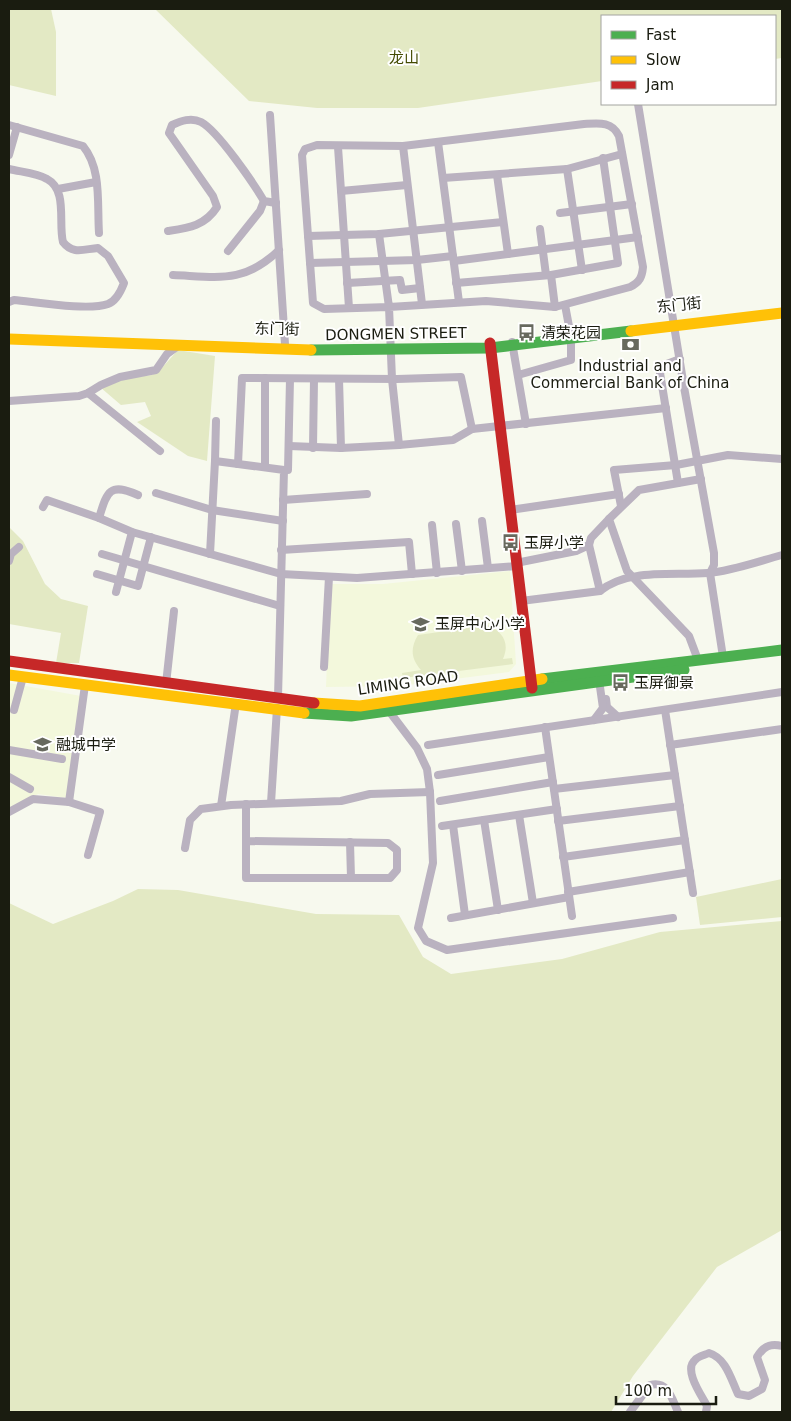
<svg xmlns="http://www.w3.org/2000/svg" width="791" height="1421" viewBox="0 0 791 1421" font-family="'DejaVu Sans','Noto Sans SC',sans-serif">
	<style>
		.built { fill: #f3f8dc }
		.green { fill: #e3e9c4 }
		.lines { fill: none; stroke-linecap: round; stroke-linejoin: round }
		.street { stroke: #bab2c0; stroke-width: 8 }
		.fast { stroke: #4caf50; stroke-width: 11 }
		.slow { stroke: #ffc107; stroke-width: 11 }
		.jam { stroke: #c62828; stroke-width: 11 }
		.labels { text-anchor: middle; stroke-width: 4; stroke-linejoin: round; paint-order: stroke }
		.park-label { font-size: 15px; fill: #444b02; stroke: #fff }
		.street-label { font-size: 15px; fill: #1a1c10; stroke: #fff }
		.poi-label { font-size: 15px; fill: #1a1c10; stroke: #fff; text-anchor: start }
	</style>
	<rect width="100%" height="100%" fill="#f7f9ee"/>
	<!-- built -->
	<g class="built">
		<polygon points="510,571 516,664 509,672 400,686 326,687 330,584 383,584"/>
		<polygon points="9,683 81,696 67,798 38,794 9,810"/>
	</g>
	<!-- green -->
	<g class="green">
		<polygon points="9,9 51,9 56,32 56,96 9,85"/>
		<polygon points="155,9 782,9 782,58 775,59 775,16 602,16 602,81 418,108 317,108 249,101"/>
		<polygon points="178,350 215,356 207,461 188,456 137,422 151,416 145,402 121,405 100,387 128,378 152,375 160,370"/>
		<polygon points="9,527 23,541 45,584 61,599 88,606 79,663 56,663 61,633 9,624"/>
		<path d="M488,625C503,632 510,643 503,659L512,658L513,664L403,678L402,673L421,670C411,659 410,648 418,635Z"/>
		<polygon points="782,879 782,917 700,925 696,897"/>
		<polygon points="138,889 178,890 316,914 399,915 423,957 451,974 562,959 660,932 782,921 782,1230 717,1267 633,1376 611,1412 9,1412 9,903 53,924 113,901"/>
	</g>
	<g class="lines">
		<!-- street -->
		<g class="street">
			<polyline points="638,104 684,387 714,553 714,565 710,573 723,657"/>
			<polyline points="270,115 285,344"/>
			<path d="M9,125L83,146C102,169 97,204 99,233"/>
			<polyline points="438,142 459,302"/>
			<polyline points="403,146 422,304"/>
			<polyline points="338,147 349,308"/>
			<polyline points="9,155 17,127"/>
			<path d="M9,169C21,172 37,173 47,179C68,190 58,223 63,242C73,255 84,249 98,248L108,256L124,283C121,291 116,301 108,304C88,311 36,302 14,300L9,302"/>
			<polyline points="567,169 582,270"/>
			<polyline points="497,175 508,254"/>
			<polyline points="443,178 567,169 622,154"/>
			<polyline points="58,189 96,182"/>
			<polyline points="341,191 407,185"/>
			<polyline points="560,213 632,204"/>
			<polyline points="540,229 546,275"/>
			<path d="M168,231C188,228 205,226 217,207L213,196L169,133L172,125C181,121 191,117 201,122C218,131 254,184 264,201L276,203"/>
			<path d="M379,234L389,307L486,301L555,307L630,287C640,282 642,277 643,267L619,136C612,121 599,123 584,124L403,146L317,145L305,149L302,155L313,303L324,309L389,307L392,379L399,445"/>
			<polyline points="308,236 379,234 503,222"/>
			<polyline points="228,251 260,211 264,201"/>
			<polyline points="454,261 638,237"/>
			<polyline points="310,263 417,260 453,256"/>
			<path d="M173,275C218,277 244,284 279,250"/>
			<polyline points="551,275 555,307"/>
			<polyline points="347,283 400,280 402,290 420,288"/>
			<polyline points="456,283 551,275 618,263 603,158"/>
			<polyline points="512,342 526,424"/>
			<polyline points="518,375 571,360 571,337 565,305"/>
			<polyline points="339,379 341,448"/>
			<polyline points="88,393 160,451"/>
			<polyline points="9,401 79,396 88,393 101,385 120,377 156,370 167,354 178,346"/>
			<polyline points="216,421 215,461 238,464"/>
			<polyline points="289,446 341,448 399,445 453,440 472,429 666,408"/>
			<polyline points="313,448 314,379"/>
			<polyline points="265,467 265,378"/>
			<polyline points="284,470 288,470 290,379"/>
			<polyline points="678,483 660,373 664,365 680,359"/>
			<polyline points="156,493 212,510 283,521"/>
			<path d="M138,495C109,482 107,492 99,518L132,532L281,574L357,578L517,566"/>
			<polyline points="283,500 367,494"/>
			<polyline points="621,506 614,470 676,465 728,455 782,459"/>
			<polyline points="43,507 47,500 99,518"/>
			<polyline points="510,510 619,494"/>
			<polyline points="482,521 488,568"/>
			<polyline points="456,524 462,571"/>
			<polyline points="432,525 437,573"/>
			<polyline points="589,545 600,591"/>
			<polyline points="281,550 409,542 412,574"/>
			<polyline points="102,554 280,606"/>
			<polyline points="210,554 215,461"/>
			<polyline points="9,561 11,554 19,547"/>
			<polyline points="516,563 576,551 589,545 591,538 609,519"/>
			<polyline points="97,574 138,586 151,537"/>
			<polyline points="116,592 132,532"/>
			<path d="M521,601L600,591C628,568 673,576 708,573C732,571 759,561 782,555"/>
			<polyline points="698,660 689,636 627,571 609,519 639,490 701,479"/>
			<polyline points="324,667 329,577"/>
			<polyline points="166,684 174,611"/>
			<polyline points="278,697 284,470 238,464 242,378 397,379 461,377 472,429"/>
			<polyline points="606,699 607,707 618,717"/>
			<polyline points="14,710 23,677"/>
			<polyline points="665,710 693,893"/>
			<polyline points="389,711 417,748 427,769 430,792 433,863 418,928 426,941 447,950 673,918"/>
			<polyline points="594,720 603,708 599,680"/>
			<polyline points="545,727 572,916"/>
			<polyline points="428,745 782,692"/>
			<polyline points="670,745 782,729"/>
			<polyline points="9,750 62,759"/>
			<polyline points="438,775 549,757"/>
			<polyline points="9,777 30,789"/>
			<polyline points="554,789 675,775"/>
			<polyline points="440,801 553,782"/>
			<polyline points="69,802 85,685"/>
			<polyline points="271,803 277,708"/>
			<polyline points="246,804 246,878 390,878 397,870 397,850 388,843 246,841"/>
			<polyline points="221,806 236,703"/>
			<polyline points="9,812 33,799 69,802 100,812 88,855"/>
			<polyline points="519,815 533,903"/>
			<polyline points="484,820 498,910"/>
			<polyline points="558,821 680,806"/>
			<polyline points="453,825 465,915"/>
			<polyline points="442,826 557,809"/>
			<polyline points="350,842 351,878"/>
			<polyline points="185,848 190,820 201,809 231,805 341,801 370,794 430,792"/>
			<polyline points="563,857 685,840"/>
			<polyline points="568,892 690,872"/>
			<polyline points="451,918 569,897"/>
			<path d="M630,1412L650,1385C668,1380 672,1399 678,1412"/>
			<path d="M706,1412L707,1406C702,1396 683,1370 695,1360C698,1356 705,1355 709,1353C726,1358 731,1379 738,1394L749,1396L762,1389L765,1380L757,1357C763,1346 771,1343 782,1346"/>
		</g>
		<!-- fast -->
		<g class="fast">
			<polyline points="311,350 490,348 631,331"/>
			<polyline points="542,679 782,650"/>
			<polyline points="304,713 351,716 684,670"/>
		</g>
		<!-- slow -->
		<g class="slow">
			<polyline points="631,331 782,313"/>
			<polyline points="9,339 311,350"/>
			<polyline points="9,675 304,713"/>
			<polyline points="314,703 360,706 542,679"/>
		</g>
		<!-- jam -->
		<g class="jam">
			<polyline points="490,343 532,688"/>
			<polyline points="9,661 314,703"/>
		</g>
	</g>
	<!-- icons -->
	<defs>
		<symbol id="bus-bare" viewBox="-9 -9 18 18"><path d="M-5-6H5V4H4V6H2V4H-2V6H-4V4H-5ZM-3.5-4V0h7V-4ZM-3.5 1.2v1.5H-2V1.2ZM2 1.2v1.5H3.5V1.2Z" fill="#67695e" stroke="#fff" stroke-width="2.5" paint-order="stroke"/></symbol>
		<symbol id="bank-bare" viewBox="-9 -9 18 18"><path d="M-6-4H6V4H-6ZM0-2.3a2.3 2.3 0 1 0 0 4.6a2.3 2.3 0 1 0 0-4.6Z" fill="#67695e" stroke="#fff" stroke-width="2.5" paint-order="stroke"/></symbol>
		<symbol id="school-bare" viewBox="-9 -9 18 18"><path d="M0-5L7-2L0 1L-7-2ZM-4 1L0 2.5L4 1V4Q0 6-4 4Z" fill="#67695e" stroke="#fff" stroke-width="2.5" paint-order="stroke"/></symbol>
	</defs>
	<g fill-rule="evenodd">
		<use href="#bus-bare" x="514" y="320" width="25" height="25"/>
		<use href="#bank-bare" x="618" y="332" width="25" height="25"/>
		<use href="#bus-bare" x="498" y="530" width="25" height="25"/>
		<use href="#school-bare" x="408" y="612" width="25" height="25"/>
		<use href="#bus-bare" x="608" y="670" width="25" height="25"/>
		<use href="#school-bare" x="30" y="732" width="25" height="25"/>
	</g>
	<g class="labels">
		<!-- park labels -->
		<g class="park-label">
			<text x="404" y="63">龙山</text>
		</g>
		<!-- street labels -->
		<g class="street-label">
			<text transform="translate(679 305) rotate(-6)" y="5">东门街</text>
			<text transform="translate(277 329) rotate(1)" y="5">东门街</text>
			<text transform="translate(396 334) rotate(-1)" y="5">DONGMEN STREET</text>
			<text transform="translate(408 683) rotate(-8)" y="5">LIMING ROAD</text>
		</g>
		<!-- poi labels -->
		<g class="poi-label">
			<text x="541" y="338">清荣花园</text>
			<text x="630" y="371" text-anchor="middle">Industrial and<tspan x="630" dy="17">Commercial Bank of China</tspan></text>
			<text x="524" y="548">玉屏小学</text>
			<text x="435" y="629">玉屏中心小学</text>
			<text x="634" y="688">玉屏御景</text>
			<text x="56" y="750">融城中学</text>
		</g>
	</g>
	<!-- border -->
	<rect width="791" height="1421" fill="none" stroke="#1a1c10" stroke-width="20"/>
	<!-- legend -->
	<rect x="601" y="15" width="175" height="90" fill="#ffffff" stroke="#a3a49f"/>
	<rect x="611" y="31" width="25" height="8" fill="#4caf50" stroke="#a3a49f"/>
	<text x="646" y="40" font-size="15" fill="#1a1c10">Fast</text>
	<rect x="611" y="56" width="25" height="8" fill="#ffc107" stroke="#a3a49f"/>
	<text x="646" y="65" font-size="15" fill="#1a1c10">Slow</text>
	<rect x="611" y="81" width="25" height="8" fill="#c62828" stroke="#a3a49f"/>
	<text x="646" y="90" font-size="15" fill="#1a1c10">Jam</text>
	<!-- scale -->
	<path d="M616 1396v8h100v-8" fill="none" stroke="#1a1c10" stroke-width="2.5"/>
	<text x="624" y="1396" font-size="15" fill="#1a1c10" stroke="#ffffff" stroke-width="4" paint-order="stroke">100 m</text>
</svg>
